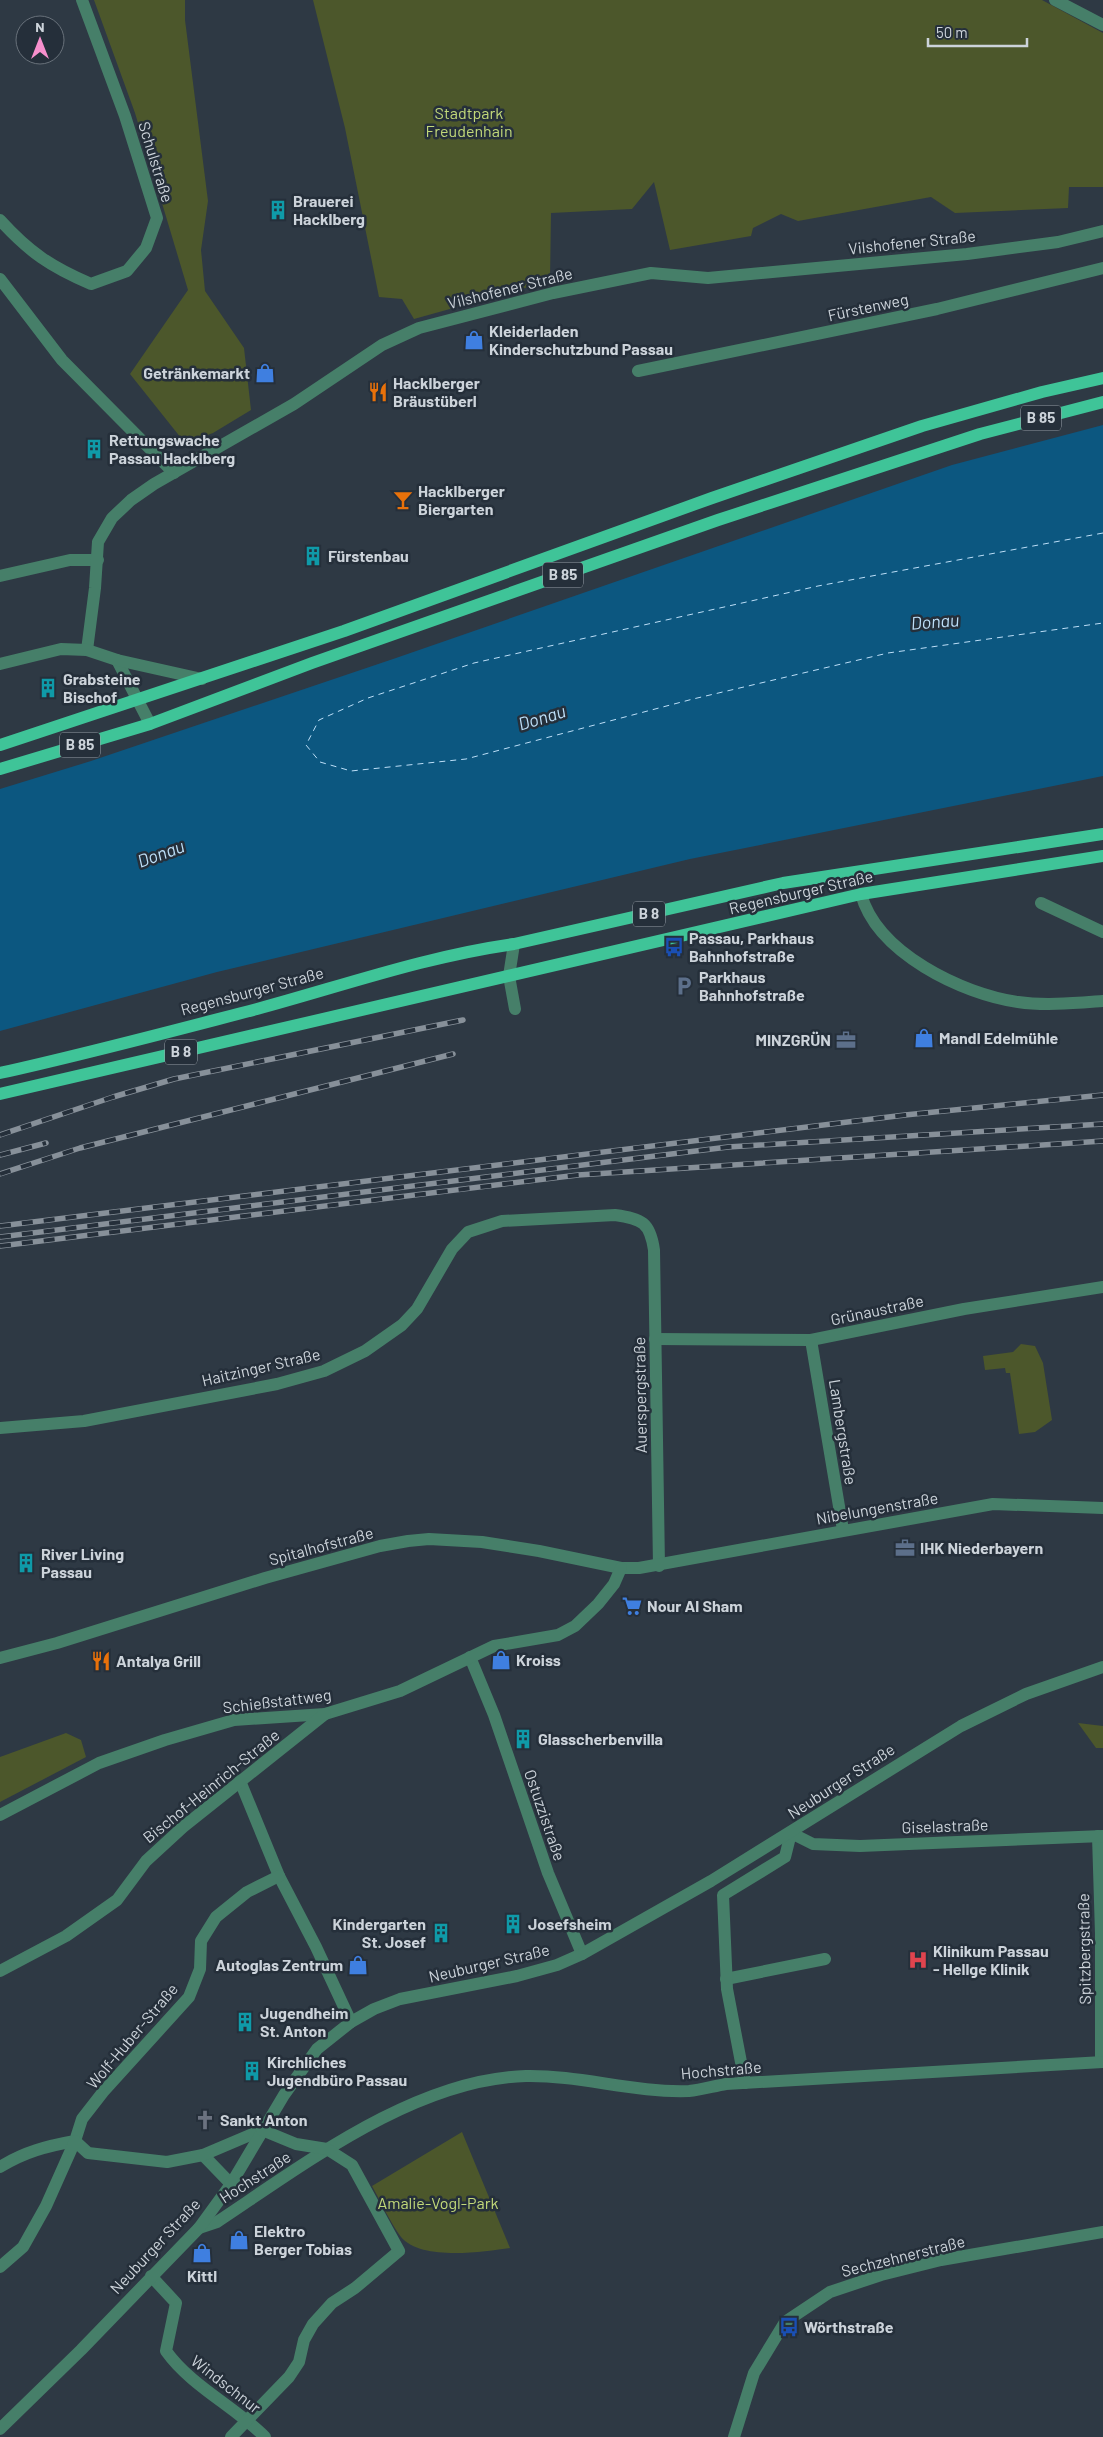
<svg xmlns="http://www.w3.org/2000/svg" width="1103" height="2437" viewBox="0 0 1103 2437" font-family="Barlow,sans-serif">
	<style>
		.green { fill: #4c572b }
		.water { fill: #0c5780 }
		.lines { fill: none; stroke-linecap: round; stroke-linejoin: round }
		.ferry { stroke: #bddff8; stroke-width: 1; stroke-dasharray: 6 5; stroke-linecap: butt }
		.minor { stroke: #467f69; stroke-width: 12 }
		.major { stroke: #3fc498; stroke-width: 12 }
		.rail-casing { stroke: #879099; stroke-width: 5.5 }
		.rail { stroke: #252f3a; stroke-width: 4; stroke-dasharray: 11; stroke-linecap: butt }
		.labels { text-anchor: middle; stroke-width: 5; stroke-linejoin: round; paint-order: stroke }
		.shield { fill: #252f3a; stroke: #9aa2aa; stroke-width: 1 }
		.shield-label { font-size: 15px; font-weight: bold; fill: #ccd3da }
		.park-label { font-size: 16px; fill: #c2d979; stroke: #252f3a }
		.street-label { font-size: 16px; fill: #ccd3da; stroke: #252f3a }
		.poi-label { font-size: 16px; font-weight: bold; fill: #ccd3da; stroke: #252f3a; text-anchor: start }
		.water-label { font-size: 18px; font-style: italic; fill: #bddff8; stroke: #252f3a }
	</style>
	<rect width="100%" height="100%" fill="#2e3944"/>
	<!-- green -->
	<g class="green">
		<polygon points="94,0 185,0 185,20 208,201 201,250 205,291 244,348 251,410 213,433 185,443 130,374 188,290 135,113"/>
		<polygon points="313,0 1042,0 1103,33 1103,187 1069,187 1068,208 955,213 931,197 798,221 781,214 753,228 751,236 670,250 654,182 632,209 551,213 550,281 414,319 402,299 379,297 345,128"/>
		<polygon points="1021,1344 1035,1346 1043,1363 1052,1420 1035,1432 1019,1434 1010,1373 1006,1373 1005,1368 985,1370 983,1356 1013,1352"/>
		<polygon points="1078,1723 1103,1726 1103,1748 1096,1748"/>
		<polygon points="66,1733 81,1740 86,1757 0,1802 0,1757"/>
		<path d="M462,2132L510,2248C482,2252 421,2261 401,2237C390,2222 381,2202 372,2186Z"/>
	</g>
	<!-- water -->
	<polygon class="water" points="1103,425 1103,776 690,859 217,972 0,1031 0,789 91,761 396,658 952,465"/>
	<g class="lines">
		<!-- ferry -->
		<polyline class="ferry" points="1103,533 818,586 474,663 368,698 319,720 306,745 320,762 351,771 466,759 693,699 888,653 1103,623"/>
		<!-- minor -->
		<g class="minor">
			<polyline points="1055,0 1103,25"/>
			<path d="M0,220C29,252 51,267 91,284L127,271L146,248L157,218L125,116L82,0"/>
			<polyline points="0,279 62,360 174,473"/>
			<polyline points="638,371 937,309 1103,268"/>
			<polyline points="0,576 70,560 98,560"/>
			<polyline points="87,650 95,588 98,542 112,518 131,500 154,484 294,404 382,345 419,328 553,293 651,273 708,278 967,254 1058,242 1103,231"/>
			<polyline points="117,660 150,724"/>
			<polyline points="0,664 61,649 87,650 117,660 202,679"/>
			<path d="M861,894C877,953 962,994 1018,1002C1045,1006 1076,1003 1103,1001"/>
			<polyline points="1041,903 1103,932"/>
			<polyline points="514,944 509,976 515,1009"/>
			<polyline points="655,1339 811,1340 964,1309 1103,1287"/>
			<polyline points="811,1340 843,1530"/>
			<path d="M0,1428L84,1421L277,1384L324,1371L365,1351L402,1325L417,1309L452,1249L468,1232L502,1221L615,1215C642,1219 650,1222 654,1250L659,1566"/>
			<polyline points="470,1657 494,1715 548,1873 582,1954"/>
			<polyline points="0,1658 57,1643 265,1578 380,1546 408,1541 429,1539 482,1542 539,1551 621,1568 639,1568 993,1504 1103,1508"/>
			<polyline points="240,1781 279,1876 316,1947 351,2022"/>
			<polyline points="0,1815 99,1763 165,1740 234,1720 325,1714 400,1691 494,1646 558,1635 575,1626 598,1604 614,1584 621,1568"/>
			<polyline points="1098,1836 1101,1934 1101,2062"/>
			<polyline points="0,1971 66,1936 117,1900 146,1861 183,1827 325,1714"/>
			<polyline points="726,1979 825,1959"/>
			<polyline points="745,2083 727,1989 723,1895 785,1857 791,1833 813,1844 860,1846 1103,1836"/>
			<polyline points="203,2155 231,2184"/>
			<path d="M0,2167C24,2152 47,2146 75,2141L82,2119L103,2092L189,1997L200,1969L201,1941L216,1917L247,1892L279,1876"/>
			<path d="M199,2228L217,2222C306,2163 416,2079 526,2076C580,2075 634,2093 689,2091C701,2090 714,2086 726,2084L1103,2062"/>
			<polyline points="0,2267 23,2247 46,2206 75,2141 88,2153 167,2162 203,2155 262,2130"/>
			<path d="M151,2276L176,2303L166,2351C191,2386 234,2406 265,2437"/>
			<polyline points="0,2429 81,2350 199,2228 231,2184 284,2095 317,2049 351,2022 374,2009 400,1999 517,1976 557,1965 582,1954 711,1881 961,1726 1026,1694 1103,1667"/>
			<polyline points="231,2437 289,2377 299,2362 304,2340 313,2324 332,2303 355,2288 399,2251 352,2165 327,2149 296,2144 262,2130"/>
			<polyline points="734,2437 754,2373 785,2322 830,2292 881,2275 941,2260 1103,2232"/>
		</g>
		<!-- major -->
		<g class="major">
			<polyline points="0,745 344,631 712,498 922,426 1042,392 1103,378"/>
			<polyline points="0,769 150,724 312,663 718,520 980,434 1103,402"/>
			<path d="M0,1073C86,1054 172,1031 257,1009C342,986 427,956 514,944L783,883L1103,834"/>
			<polyline points="0,1094 861,894 1103,856"/>
		</g>
		<defs>
			<g id="rail">
				<polyline points="0,1135 113,1097 174,1079 463,1020"/>
				<polyline points="0,1155 46,1143"/>
				<polyline points="0,1174 80,1148 453,1054"/>
				<polyline points="0,1226 905,1115 1103,1095"/>
				<polyline points="0,1237 728,1147 1103,1124"/>
				<polyline points="0,1246 578,1175 1103,1141"/>
			</g>
		</defs>
		<!-- rail casing -->
		<use href="#rail" class="rail-casing"/>
		<!-- rail -->
		<use href="#rail" class="rail"/>
	</g>
	<!-- icons -->
	<defs>
		<symbol id="building-bare" viewBox="-9 -9 18 18"><path d="M-4-6H4V6H1V3H-1V6H-4ZM-2.5-4.3h1.7v1.8h-1.7ZM.8-4.3h1.7v1.8H.8ZM-2.5-1h1.7V.8h-1.7ZM.8-1h1.7V.8H.8Z" fill="#0f9aa8" stroke="#252f3a" stroke-width="2.5" paint-order="stroke"/></symbol>
		<symbol id="shop-bare" viewBox="-9 -9 18 18"><path d="M-5-2.5h2.3a2.7 3.5 0 0 1 5.4 0H5L5.5 6h-11ZM-1.5-2.5h3a1.5 2.3 0 0 0-3 0Z" fill="#3f7fe0" stroke="#252f3a" stroke-width="2.5" paint-order="stroke"/></symbol>
		<symbol id="restaurant-bare" viewBox="-9 -9 18 18"><path d="M-5-6h1v4h1v-4h1v4h1v-4h1v5L-1.5 .5V6h-2V.5L-5-1ZM5-6V6H3V1.5H1.5Q1.5-4 5-6Z" fill="#e8710a" stroke="#252f3a" stroke-width="2.5" paint-order="stroke"/></symbol>
		<symbol id="bar-bare" viewBox="-9 -9 18 18"><path d="M-6-5H6L.8 .8V4.5H3.5V6h-7V4.5H-.8V.8Z" fill="#e8710a" stroke="#252f3a" stroke-width="2.5" paint-order="stroke"/></symbol>
		<symbol id="bus-bare" viewBox="-9 -9 18 18"><path d="M-5-6H5V4H4V6H2V4H-2V6H-4V4H-5ZM-3.5-4V0h7V-4ZM-3.5 1.2v1.5H-2V1.2ZM2 1.2v1.5H3.5V1.2Z" fill="#1a4fb4" stroke="#252f3a" stroke-width="2.5" paint-order="stroke"/></symbol>
		<symbol id="parking-bare" viewBox="-9 -9 18 18"><path d="M-3.5-5.5H1a3.5 3.5 0 0 1 0 7H-1V5.5H-3.5ZM-1-3.4V-.6H.8a1.4 1.4 0 0 0 0-2.8Z" fill="#5c6f8a" stroke="#252f3a" stroke-width="2.5" paint-order="stroke"/></symbol>
		<symbol id="office-bare" viewBox="-9 -9 18 18"><path d="M-6-3h4V-5.5h4V-3h4V5H-6ZM-1-4.5V-3h2v-1.5ZM-6 0V1H6V0Z" fill="#5c6f8a" stroke="#252f3a" stroke-width="2.5" paint-order="stroke"/></symbol>
		<symbol id="supermarket-bare" viewBox="-9 -9 18 18"><path d="M-6-5.5h2.5l.6 2H6L4.5 2H-2.5L-4.4-4H-6ZM-1.5 3.2a1.3 1.3 0 1 0 .1 0ZM3 3.2a1.3 1.3 0 1 0 .1 0Z" fill="#3f7fe0" stroke="#252f3a" stroke-width="2.5" paint-order="stroke"/></symbol>
		<symbol id="hospital-bare" viewBox="-9 -9 18 18"><path d="M-5-5h3v3.5h4V-5h3V5h-3V1.5h-4V5h-3Z" fill="#e0444e" stroke="#252f3a" stroke-width="2.5" paint-order="stroke"/></symbol>
		<symbol id="church-bare" viewBox="-9 -9 18 18"><path d="M-1.2-6h2.4v3.5h3.3v2.4h-3.3V6h-2.4V-.1h-3.3v-2.4h3.3Z" fill="#6b7280" stroke="#252f3a" stroke-width="2.5" paint-order="stroke"/></symbol>
	</defs>
	<g fill-rule="evenodd">
		<use href="#building-bare" x="264" y="196" width="28" height="28"/>
		<use href="#shop-bare" x="460" y="326" width="28" height="28"/>
		<use href="#shop-bare" x="251" y="359" width="28" height="28"/>
		<use href="#restaurant-bare" x="364" y="378" width="28" height="28"/>
		<use href="#building-bare" x="80" y="435" width="28" height="28"/>
		<use href="#bar-bare" x="389" y="486" width="28" height="28"/>
		<use href="#building-bare" x="299" y="542" width="28" height="28"/>
		<use href="#building-bare" x="34" y="674" width="28" height="28"/>
		<use href="#bus-bare" x="660" y="933" width="28" height="28"/>
		<use href="#parking-bare" x="670" y="972" width="28" height="28"/>
		<use href="#shop-bare" x="910" y="1024" width="28" height="28"/>
		<use href="#office-bare" x="832" y="1026" width="28" height="28"/>
		<use href="#office-bare" x="891" y="1534" width="28" height="28"/>
		<use href="#building-bare" x="12" y="1549" width="28" height="28"/>
		<use href="#supermarket-bare" x="618" y="1592" width="28" height="28"/>
		<use href="#shop-bare" x="487" y="1646" width="28" height="28"/>
		<use href="#restaurant-bare" x="87" y="1647" width="28" height="28"/>
		<use href="#building-bare" x="509" y="1725" width="28" height="28"/>
		<use href="#building-bare" x="499" y="1910" width="28" height="28"/>
		<use href="#building-bare" x="427" y="1919" width="28" height="28"/>
		<use href="#hospital-bare" x="904" y="1946" width="28" height="28"/>
		<use href="#shop-bare" x="344" y="1951" width="28" height="28"/>
		<use href="#building-bare" x="231" y="2008" width="28" height="28"/>
		<use href="#building-bare" x="238" y="2057" width="28" height="28"/>
		<use href="#church-bare" x="191" y="2106" width="28" height="28"/>
		<use href="#shop-bare" x="225" y="2226" width="28" height="28"/>
		<use href="#shop-bare" x="188" y="2239" width="28" height="28"/>
		<use href="#bus-bare" x="775" y="2313" width="28" height="28"/>
	</g>
	<g class="labels">
		<!-- shield labels -->
		<g class="shield">
			<rect x="1021" y="405.5" width="40" height="25" rx="4"/>
			<rect x="543" y="562.5" width="40" height="25" rx="4"/>
			<rect x="60" y="732.5" width="40" height="25" rx="4"/>
			<rect x="633" y="901.5" width="32" height="25" rx="4"/>
			<rect x="165" y="1039.5" width="32" height="25" rx="4"/>
		</g>
		<g class="shield-label">
			<text x="1041" y="423">B 85</text>
			<text x="563" y="580">B 85</text>
			<text x="80" y="750">B 85</text>
			<text x="649" y="919">B 8</text>
			<text x="181" y="1057">B 8</text>
		</g>
		<!-- park labels -->
		<g class="park-label">
			<text x="469" y="119">Stadtpark<tspan x="469" dy="18">Freudenhain</tspan></text>
			<text x="438" y="2209">Amalie-Vogl-Park</text>
		</g>
		<!-- street labels -->
		<g class="street-label">
			<text transform="translate(156 162) rotate(73)" y="6">Schulstraße</text>
			<text transform="translate(912 242) rotate(-6)" y="6">Vilshofener Straße</text>
			<text transform="translate(510 288) rotate(-14)" y="6">Vilshofener Straße</text>
			<text transform="translate(868 307) rotate(-12)" y="6">Fürstenweg</text>
			<text transform="translate(801 892) rotate(-13)" y="6">Regensburger Straße</text>
			<text transform="translate(252 991) rotate(-15)" y="6">Regensburger Straße</text>
			<text transform="translate(877 1310) rotate(-12)" y="6">Grünaustraße</text>
			<text transform="translate(261 1367) rotate(-13)" y="6">Haitzinger Straße</text>
			<text transform="translate(640 1395) rotate(-91)" y="6">Auerspergstraße</text>
			<text transform="translate(843 1432) rotate(81)" y="6">Lambergstraße</text>
			<text transform="translate(877 1508) rotate(-10)" y="6">Nibelungenstraße</text>
			<text transform="translate(321 1546) rotate(-15)" y="6">Spitalhofstraße</text>
			<text transform="translate(277 1701) rotate(-7)" y="6">Schießstattweg</text>
			<text transform="translate(841 1781) rotate(-33)" y="6">Neuburger Straße</text>
			<text transform="translate(211 1786) rotate(-39)" y="6">Bischof-Heinrich-Straße</text>
			<text transform="translate(545 1815) rotate(71)" y="6">Ostuzzistraße</text>
			<text transform="translate(945 1826) rotate(-2)" y="6">Giselastraße</text>
			<text transform="translate(1084 1949) rotate(-91)" y="6">Spitzbergstraße</text>
			<text transform="translate(489 1963) rotate(-13)" y="6">Neuburger Straße</text>
			<text transform="translate(132 2036) rotate(-50)" y="6">Wolf-Huber-Straße</text>
			<text transform="translate(721 2070) rotate(-5)" y="6">Hochstraße</text>
			<text transform="translate(255 2177) rotate(-33)" y="6">Hochstraße</text>
			<text transform="translate(155 2246) rotate(-47)" y="6">Neuburger Straße</text>
			<text transform="translate(903 2256) rotate(-14)" y="6">Sechzehnerstraße</text>
			<text transform="translate(226 2384) rotate(38)" y="6">Windschnur</text>
		</g>
		<!-- poi labels -->
		<g class="poi-label">
			<text x="293" y="207">Brauerei<tspan x="293" dy="18">Hacklberg</tspan></text>
			<text x="489" y="337">Kleiderladen<tspan x="489" dy="18">Kinderschutzbund Passau</tspan></text>
			<text x="250" y="379" text-anchor="end">Getränkemarkt</text>
			<text x="393" y="389">Hacklberger<tspan x="393" dy="18">Bräustüberl</tspan></text>
			<text x="109" y="446">Rettungswache<tspan x="109" dy="18">Passau Hacklberg</tspan></text>
			<text x="418" y="497">Hacklberger<tspan x="418" dy="18">Biergarten</tspan></text>
			<text x="328" y="562">Fürstenbau</text>
			<text x="63" y="685">Grabsteine<tspan x="63" dy="18">Bischof</tspan></text>
			<text x="689" y="944">Passau, Parkhaus<tspan x="689" dy="18">Bahnhofstraße</tspan></text>
			<text x="699" y="983">Parkhaus<tspan x="699" dy="18">Bahnhofstraße</tspan></text>
			<text x="939" y="1044">Mandl Edelmühle</text>
			<text x="831" y="1046" text-anchor="end">MINZGRÜN</text>
			<text x="920" y="1554">IHK Niederbayern</text>
			<text x="41" y="1560">River Living<tspan x="41" dy="18">Passau</tspan></text>
			<text x="647" y="1612">Nour Al Sham</text>
			<text x="516" y="1666">Kroiss</text>
			<text x="116" y="1667">Antalya Grill</text>
			<text x="538" y="1745">Glasscherbenvilla</text>
			<text x="426" y="1930" text-anchor="end">Kindergarten<tspan x="426" dy="18">St. Josef</tspan></text>
			<text x="528" y="1930">Josefsheim</text>
			<text x="933" y="1957">Klinikum Passau<tspan x="933" dy="18">- Hellge Klinik</tspan></text>
			<text x="343" y="1971" text-anchor="end">Autoglas Zentrum</text>
			<text x="260" y="2019">Jugendheim<tspan x="260" dy="18">St. Anton</tspan></text>
			<text x="267" y="2068">Kirchliches<tspan x="267" dy="18">Jugendbüro Passau</tspan></text>
			<text x="220" y="2126">Sankt Anton</text>
			<text x="254" y="2237">Elektro<tspan x="254" dy="18">Berger Tobias</tspan></text>
			<text x="202" y="2282" text-anchor="middle">Kittl</text>
			<text x="804" y="2333">Wörthstraße</text>
		</g>
		<!-- water labels -->
		<g class="water-label">
			<text transform="translate(935 622) rotate(-4)" y="6">Donau</text>
			<text transform="translate(542 718) rotate(-17)" y="6">Donau</text>
			<text transform="translate(161 854) rotate(-20)" y="6">Donau</text>
		</g>
	</g>
	<!-- north arrow -->
	<g transform="translate(40 40)"><circle r="24" fill="#252f3a" stroke="#68717a"/>
	<path d="M0-4L9 19L0 12L-9 19Z" fill="#f790cd"/>
	<text y="-8" font-size="14" font-weight="bold" text-anchor="middle" fill="#ccd3da">N</text>
	</g>
	<!-- scale -->
	<path d="M928 38v8h99v-8" fill="none" stroke="#ccd3da" stroke-width="2.5"/>
	<text x="936" y="38" font-size="15" fill="#ccd3da" stroke="#252f3a" stroke-width="4" paint-order="stroke">50 m</text>
</svg>
